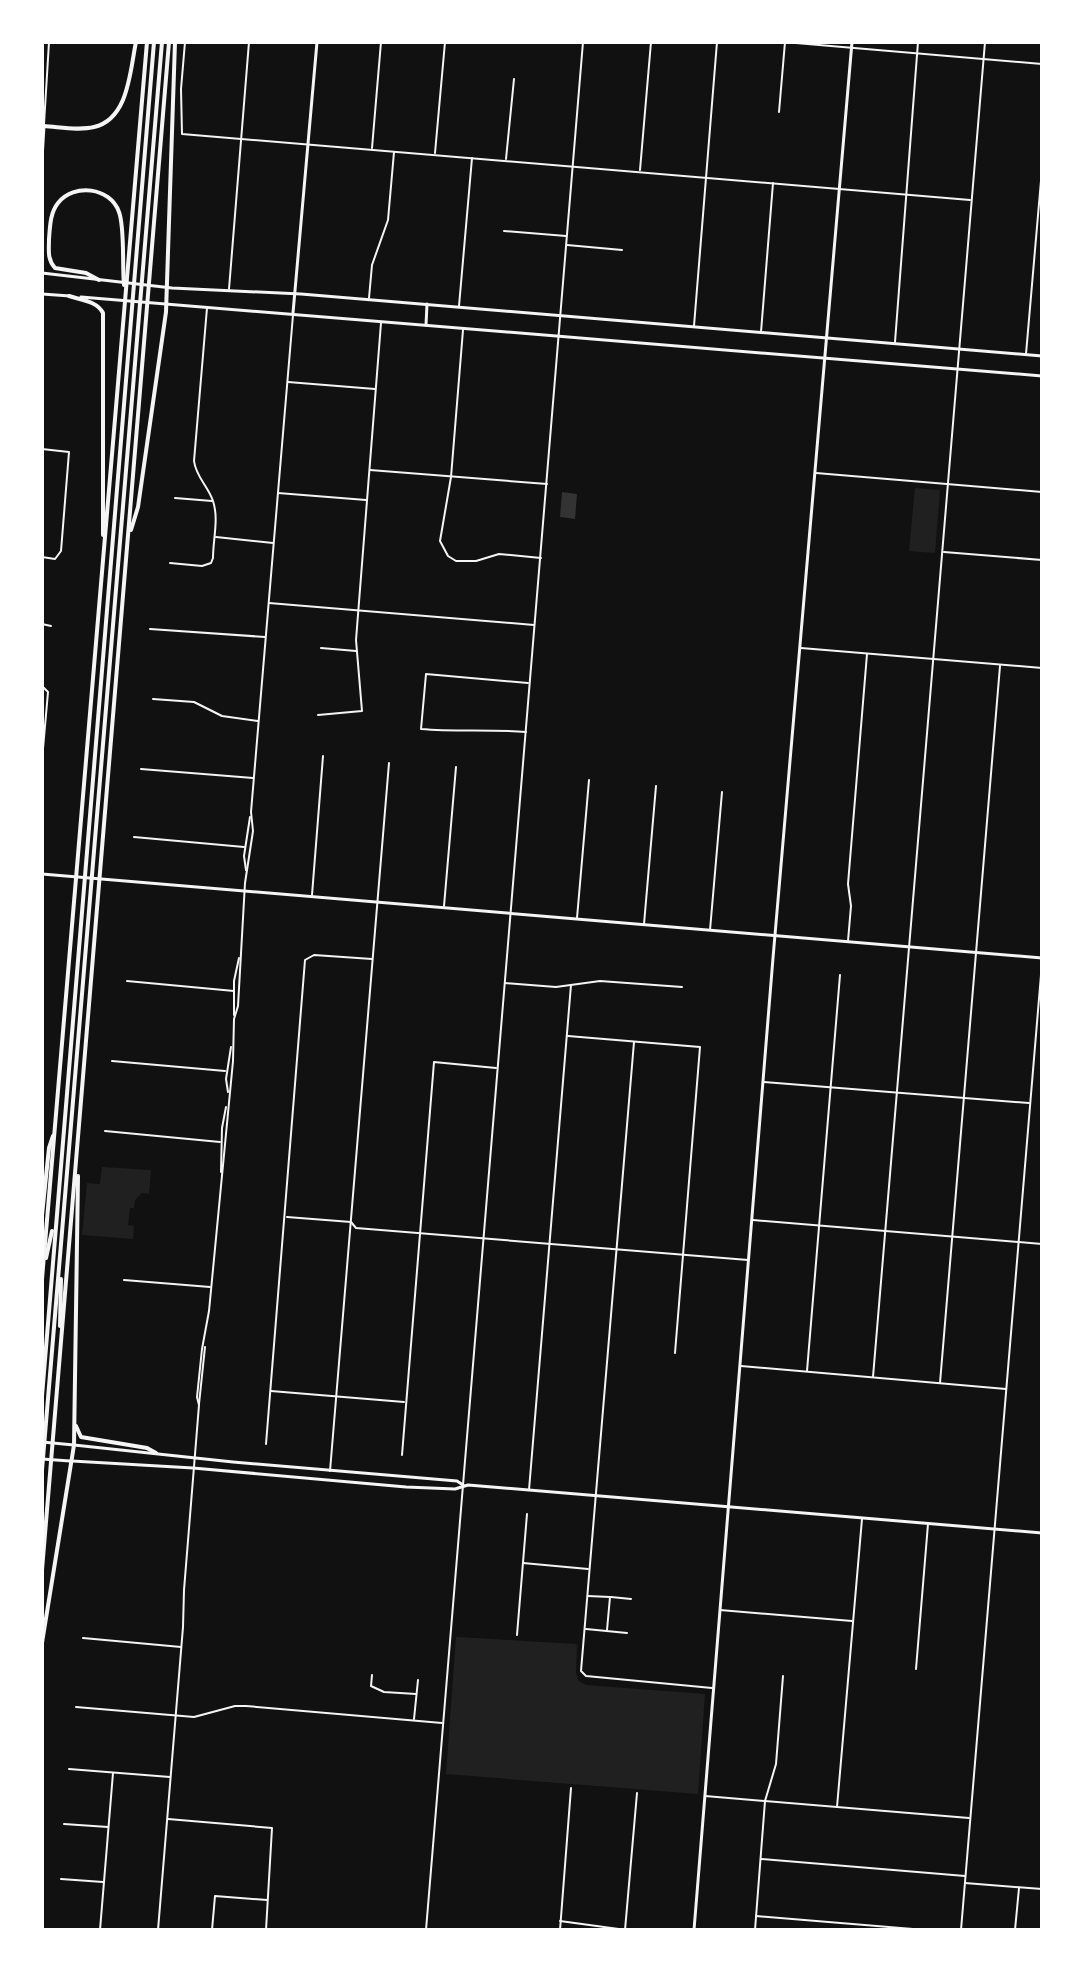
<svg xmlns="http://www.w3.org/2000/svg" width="1084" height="1972" viewBox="0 0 1084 1972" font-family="'Space Grotesk',sans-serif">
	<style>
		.green { fill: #202020 }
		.water { fill: #333 }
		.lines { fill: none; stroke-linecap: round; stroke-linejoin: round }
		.minor { stroke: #f5f5f5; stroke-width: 2 }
		.tertiary { stroke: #f5f5f5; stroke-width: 2 }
		.secondary { stroke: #f5f5f5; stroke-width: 3 }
		.primary { stroke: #f5f5f5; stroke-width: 3 }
		.motorway { stroke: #f5f5f5; stroke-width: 4 }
	</style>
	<rect width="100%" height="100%" fill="#111"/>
	<!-- green -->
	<g class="green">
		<polygon points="915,488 940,490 935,553 909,551"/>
		<polygon points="102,1167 151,1170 149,1194 142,1193 135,1200 134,1208 130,1208 128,1225 134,1226 133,1239 82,1235 87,1183 100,1184"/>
		<polygon points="456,1637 577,1644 576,1673 579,1681 586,1685 705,1694 698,1794 446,1774"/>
	</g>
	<!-- water -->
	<polygon class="water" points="562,492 577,494 575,519 560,517"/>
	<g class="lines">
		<!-- minor -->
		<g class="minor">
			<polyline points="185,42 181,89 182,134 970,200"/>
			<polyline points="779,112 785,42"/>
			<polyline points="372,148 381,42"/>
			<polyline points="435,153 445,42"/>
			<polyline points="506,159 514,79"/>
			<polyline points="640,170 651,42"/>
			<polyline points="504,231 566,236"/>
			<polyline points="567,245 622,250"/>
			<polyline points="229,289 249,42"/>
			<polyline points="369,298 372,265 388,220 394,152"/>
			<polyline points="459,306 472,158"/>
			<polyline points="694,326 717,42"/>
			<polyline points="463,330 451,477 440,541 448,556 456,561 476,561 499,554 541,558"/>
			<polyline points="761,332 773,183"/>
			<polyline points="895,342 918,42"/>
			<polyline points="1026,354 1042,169"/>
			<polyline points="288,382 375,389"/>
			<polyline points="42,449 69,452 61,551 55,559 42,557"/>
			<polyline points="370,470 547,484"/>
			<polyline points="816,473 1042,492"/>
			<polyline points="278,493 366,500"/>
			<polyline points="175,498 212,501"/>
			<polyline points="216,537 273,543"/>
			<polyline points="944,552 1042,560"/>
			<path d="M170,563L202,566L211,563L213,558C213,539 219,519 213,501C208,486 196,477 194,461L207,308"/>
			<polyline points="269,603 534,625"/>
			<polyline points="42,624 51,626"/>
			<polyline points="150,629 265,637"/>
			<polyline points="321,648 356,651"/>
			<polyline points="42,686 48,692 42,760"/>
			<polyline points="153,699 194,702 222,716 258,721"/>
			<polyline points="318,715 362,711 356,640 381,323"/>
			<path d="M526,732C490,729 456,732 421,729L426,674L528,683"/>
			<polyline points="141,769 253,778"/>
			<polyline points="134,837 244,847"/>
			<polyline points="312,895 323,756"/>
			<polyline points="444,906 456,767"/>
			<polyline points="577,918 589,780"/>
			<polyline points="644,924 656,786"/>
			<polyline points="710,930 722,792"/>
			<polyline points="848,941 851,906 848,884 867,654"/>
			<polyline points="127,981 234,991"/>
			<polyline points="505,983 556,987 600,981 682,987"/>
			<polyline points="568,1036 700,1047 675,1353"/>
			<polyline points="634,1042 581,1671 586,1676 712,1688"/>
			<polyline points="112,1061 225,1071"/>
			<polyline points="764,1082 1029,1103"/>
			<polyline points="105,1131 220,1142"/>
			<polyline points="287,1217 351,1222 356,1228 748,1260"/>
			<polyline points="124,1280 210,1287"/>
			<polyline points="741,1366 1006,1389"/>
			<polyline points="807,1371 840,975"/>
			<polyline points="873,1377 985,42"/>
			<polyline points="940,1383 1000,666"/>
			<polyline points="271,1391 404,1402"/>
			<polyline points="266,1444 305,960 314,955 372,959"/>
			<polyline points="402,1455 434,1062 496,1068"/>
			<polyline points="330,1471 389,763"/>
			<polyline points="529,1490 571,985"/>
			<polyline points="523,1563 588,1569"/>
			<polyline points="588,1596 610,1597 607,1630"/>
			<polyline points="611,1597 631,1599"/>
			<polyline points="720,1610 852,1621"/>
			<polyline points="586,1629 627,1633"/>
			<polyline points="517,1635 527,1514"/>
			<polyline points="83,1638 181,1647"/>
			<polyline points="916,1669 928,1524"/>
			<polyline points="372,1675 371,1686 384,1692 416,1694"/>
			<polyline points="76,1707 194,1717 235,1706 246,1706 442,1723"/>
			<polyline points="414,1719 418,1680"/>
			<polyline points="69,1769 170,1777"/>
			<polyline points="705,1796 969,1818"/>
			<polyline points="837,1807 862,1519"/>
			<polyline points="168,1819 272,1828 266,1930"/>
			<polyline points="64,1824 108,1827"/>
			<polyline points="761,1859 965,1876"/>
			<polyline points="61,1879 103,1882"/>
			<polyline points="965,1883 1042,1889"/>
			<polyline points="756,1916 925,1930"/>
			<polyline points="560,1921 626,1930"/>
			<polyline points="100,1930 113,1773"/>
			<polyline points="212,1930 215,1896 267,1900"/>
			<polyline points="560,1930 571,1788"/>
			<polyline points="625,1930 637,1793"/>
			<polyline points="755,1930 765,1801 776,1764 783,1676"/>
			<polyline points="1015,1930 1019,1888"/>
		</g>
		<!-- tertiary -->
		<g class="tertiary">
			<polyline points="784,42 1042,64"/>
			<polyline points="44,124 49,42"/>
			<polyline points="801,648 1042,668"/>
			<polyline points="246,870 244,856 250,817"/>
			<polyline points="234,1015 234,981 239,958"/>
			<polyline points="228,1092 226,1079 231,1047"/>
			<polyline points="221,1172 222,1128 226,1107"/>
			<polyline points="753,1220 1042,1244"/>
			<polyline points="199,1404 205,1347"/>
			<polyline points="158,1930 183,1627 184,1590 199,1405 197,1397 202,1349 209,1311 233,1061 234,1019 238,1006 245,883 253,831 251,812 293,315"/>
			<polyline points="426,1930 583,42"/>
			<polyline points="961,1930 1042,963"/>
		</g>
		<!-- secondary -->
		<g class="secondary">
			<polyline points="293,313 317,42"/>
			<polyline points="42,874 1042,958"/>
			<polyline points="74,1445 233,1462 457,1481 463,1485"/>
			<polyline points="72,1461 193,1468 406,1487 455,1489 468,1485 1042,1533"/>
			<polyline points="694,1930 773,958 852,42"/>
		</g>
		<!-- primary -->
		<g class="primary">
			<polyline points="42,159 44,126"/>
			<polyline points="42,273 172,288 301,294 1042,356"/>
			<polyline points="42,294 70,296"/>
			<polyline points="81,297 1042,376"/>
			<polyline points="426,325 427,304"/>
			<polyline points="42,1442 74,1445"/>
			<polyline points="42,1459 70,1461"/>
		</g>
		<!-- motorway -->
		<g class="motorway">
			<path d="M44,126C60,127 79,131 94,127C129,119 130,70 136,42"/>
			<path d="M99,280L86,273L55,268C47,259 49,250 49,239C50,227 50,213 58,203C74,183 110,187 119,212C125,228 122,265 124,285"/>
			<path d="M69,296C81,300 97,301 103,313V535"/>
			<polyline points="131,530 138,507 166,312 175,42"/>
			<polyline points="42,1215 49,1148 53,1136"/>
			<polyline points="46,1258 52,1231"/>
			<polyline points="42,1279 147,42"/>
			<polyline points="60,1326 61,1279"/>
			<polyline points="42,1396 154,42"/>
			<polyline points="76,1426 81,1437 147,1448 156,1453"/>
			<polyline points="42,1470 162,42"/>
			<polyline points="42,1570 169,42"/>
			<polyline points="42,1643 74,1445 78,1176"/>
		</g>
	</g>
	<!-- border -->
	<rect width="1084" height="1972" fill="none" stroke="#ffffff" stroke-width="88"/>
</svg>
